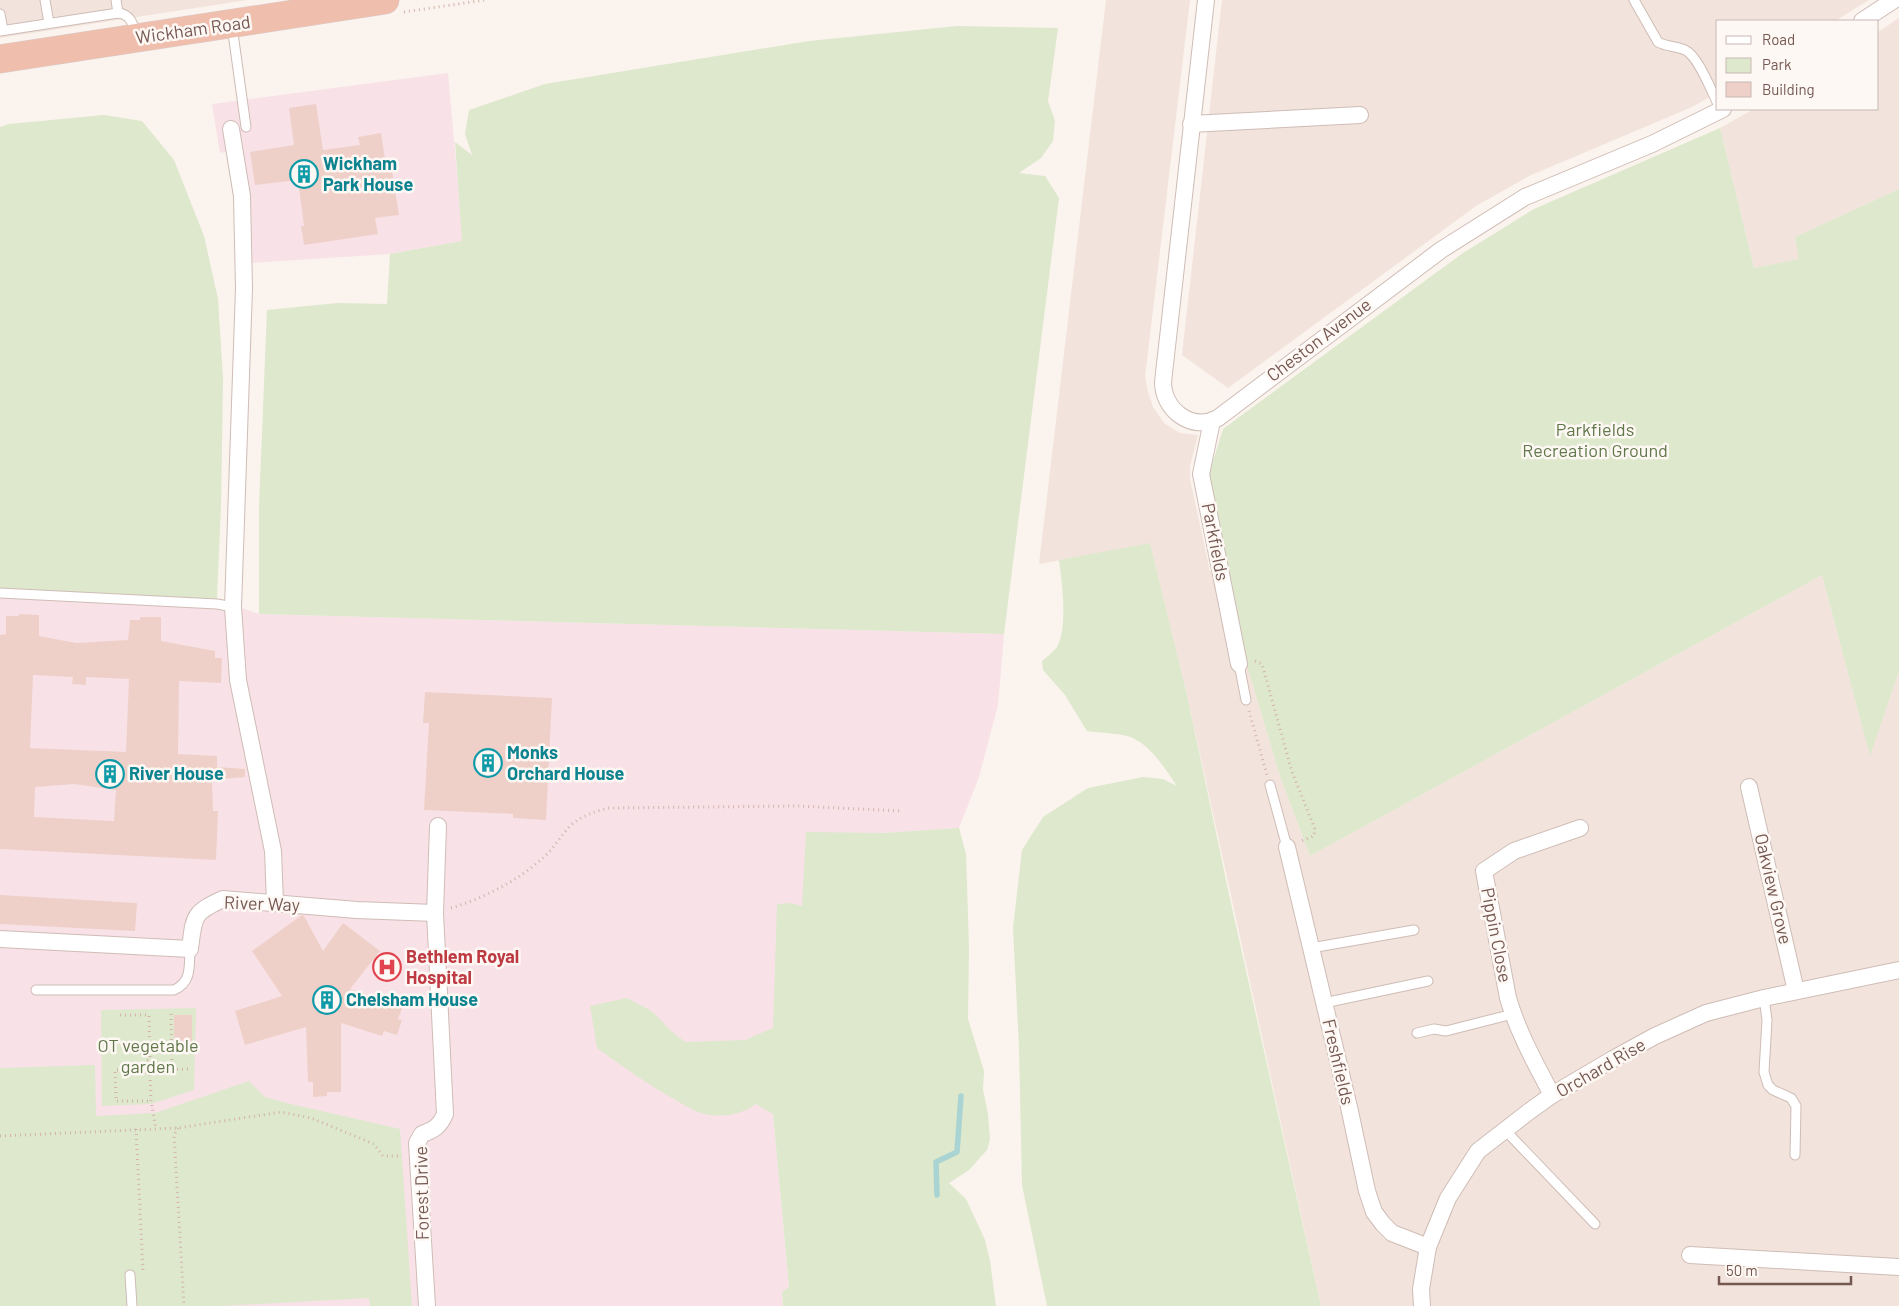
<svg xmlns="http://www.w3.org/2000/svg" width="1899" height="1306" viewBox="0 0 1899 1306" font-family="Barlow,sans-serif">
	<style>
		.residential { fill: #f2e4dc }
		.medical { fill: #f8e2e8 }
		.green { fill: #dde8cc }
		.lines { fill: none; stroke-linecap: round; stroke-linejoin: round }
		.stream { stroke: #aad4d3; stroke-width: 5.5 }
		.building { fill: #eed0c8; fill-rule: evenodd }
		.service-casing { stroke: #cfbcb6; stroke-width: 11 }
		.minor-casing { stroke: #cfbcb6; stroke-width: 18 }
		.trunk-casing { stroke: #d8d0cf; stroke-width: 29 }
		.path { stroke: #d3b3aa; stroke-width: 3; stroke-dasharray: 1 4; stroke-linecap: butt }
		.service { stroke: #fff; stroke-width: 9 }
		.minor { stroke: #fff; stroke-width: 16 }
		.trunk { stroke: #f0bead; stroke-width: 28 }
		.labels { text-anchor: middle; stroke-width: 5; stroke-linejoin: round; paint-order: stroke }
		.street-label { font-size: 18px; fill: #755852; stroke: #fef8f4 }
		.culture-label { font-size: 18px; font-weight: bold; fill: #0d838f; stroke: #fef8f4; text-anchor: start }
		.park-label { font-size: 18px; fill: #61784b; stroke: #fef8f4 }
		.health-label { font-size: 18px; font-weight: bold; fill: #be3a42; stroke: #fef8f4; text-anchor: start }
	</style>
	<rect width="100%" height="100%" fill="#fbf3ed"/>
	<!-- residential -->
	<g class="residential">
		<polygon points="0,0 247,0 0,38"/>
		<polygon points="1106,0 1190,0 1145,377 1148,392 1153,407 1164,423 1180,433 1198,435 1190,466 1190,479 1210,571 1230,566 1253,685 1280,776 1310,856 1822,575 1870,755 1899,671 1899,1306 1321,1306 1187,695 1150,544 1039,564"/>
		<polygon points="1222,0 1869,0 1835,21 1718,21 1718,92 1692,107 1529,176 1476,206 1228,388 1182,355"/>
		<polygon points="1899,18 1899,189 1795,237 1800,259 1754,268 1720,128 1754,109 1878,109 1878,32"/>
	</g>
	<!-- medical -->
	<g class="medical">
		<polygon points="448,73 463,241 390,254 251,263 241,149 220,153 212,104"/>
		<polygon points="0,588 217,599 259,614 1004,634 998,705 979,777 959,828 883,833 802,907 791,903 773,1114 789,1287 782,1292 783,1306 0,1306"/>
	</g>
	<!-- green -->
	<g class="green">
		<polygon points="957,26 1058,28 1048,101 1055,121 1053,141 1041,158 1019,173 1045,176 1059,198 1004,634 259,614 259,507 267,310 338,303 387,304 390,254 462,241 455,142 472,155 465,134 469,110 545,84 809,41"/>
		<polygon points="104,115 142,121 174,160 204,236 218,299 223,379 221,505 217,599 0,588 0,127 9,124"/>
		<polygon points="1720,128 1754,268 1799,259 1795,237 1899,189 1899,671 1870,756 1822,575 1310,856 1280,776 1246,662 1209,474 1223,429 1463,253 1534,209"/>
		<path d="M1150,543L1187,695L1230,899L1321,1306H1047L1022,1185L1019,1047L1013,928L1022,850L1043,817L1088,788L1143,777L1163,779L1177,786C1165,769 1153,748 1133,738C1121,733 1100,733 1087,731L1065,695L1043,670L1042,661C1047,657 1053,652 1057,647C1068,627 1062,582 1059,560Z"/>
		<path d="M959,828L966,854L969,947L968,1019L984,1071L983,1090L988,1114L990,1139L987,1150L969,1170L949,1183L966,1199L985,1240L990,1261L996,1306H783L782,1292L789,1287L773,1114L756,1104C742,1114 726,1117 709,1115C697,1113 684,1105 674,1099C647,1084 622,1066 597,1048L590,1006L627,998L652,1011L671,1031L685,1042L745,1040L773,1028L777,904L791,903L802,906L806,832L883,833Z"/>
		<polygon points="196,1008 194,1090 151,1104 102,1106 101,1010"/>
		<polygon points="95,1065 96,1116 155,1113 249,1081 265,1097 291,1104 400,1129 412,1306 370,1306 369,1298 220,1306 0,1306 0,1068"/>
	</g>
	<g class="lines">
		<!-- stream -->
		<polyline class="stream" points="937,1195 936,1162 957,1152 961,1096"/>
	</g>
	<!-- building -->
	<g class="building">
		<polygon points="316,104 323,150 360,145 358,137 381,133 387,172 392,171 399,215 375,218 378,234 304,245 301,226 304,226 298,180 255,185 250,152 294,145 289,108"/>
		<path d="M19,614L39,615V636L76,643L128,640L130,620H140V617H161V641L215,651V658H222L221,683L179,681L178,754L217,756V767L245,769V777L212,780L213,811H218L216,860L0,849V635L6,634V616H19ZM33,675L73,677L72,684L86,685V677L129,679L126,752L30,748ZM74,784L116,790L114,821L34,817L35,787Z"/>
		<polygon points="425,692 552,698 546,820 513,818 513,814 424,810 429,723 423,723"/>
		<polygon points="0,895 137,903 135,931 0,924"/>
		<polygon points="302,915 304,916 323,951 343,923 380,951 350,989 403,1006 398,1019 402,1020 397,1035 384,1031 382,1036 341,1023 341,1092 327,1092 327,1096 313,1097 313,1082 308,1082 306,1027 245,1045 235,1011 282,996 252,951"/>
		<rect x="174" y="1015" width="18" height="36"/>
	</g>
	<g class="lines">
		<defs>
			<g id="service">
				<polyline points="45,0 49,23"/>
				<polyline points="116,0 118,13"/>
				<path d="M1634,0L1658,42C1667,47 1676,46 1685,50C1698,56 1711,90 1718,104"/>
				<polyline points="0,14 3,30"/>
				<polyline points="232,26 246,127"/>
				<path d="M0,31L118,13C131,14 133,25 137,36"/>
				<polyline points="0,593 217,604 233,607"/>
				<polyline points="1239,664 1246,700"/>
				<polyline points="1270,785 1287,847"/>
				<polyline points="1311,948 1414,930"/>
				<path d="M36,990H174C192,982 189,966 190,949"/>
				<polyline points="1764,998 1767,1020 1764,1072 1768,1085 1773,1090 1791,1098 1796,1106 1795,1155"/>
				<polyline points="1324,1003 1428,981"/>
				<polyline points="1417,1033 1434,1029 1446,1031 1513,1014"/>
				<polyline points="1505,1130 1595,1224"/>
				<polyline points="130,1275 132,1306"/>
			</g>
			<g id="minor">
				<path d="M1206,0L1163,382C1163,410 1192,432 1218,418L1441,250L1525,197L1652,144L1723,109"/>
				<polyline points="1862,21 1894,0"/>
				<polyline points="1191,124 1360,115"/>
				<polyline points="231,129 242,196 244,288 233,607 238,680 273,851 275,903"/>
				<polyline points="1212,421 1201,474 1239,664"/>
				<polyline points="1749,787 1796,991"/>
				<polyline points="1287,847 1349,1107 1367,1191 1374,1212 1383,1224 1392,1233 1428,1247"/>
				<path d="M0,939L190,949C194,917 192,913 223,899L357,910L435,913"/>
				<path d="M1552,1095C1535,1063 1518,1032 1508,998L1484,871L1514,851L1580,828"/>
				<polyline points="1690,1255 1899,1267"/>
				<path d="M427,1306L417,1143L422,1134C434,1130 440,1126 445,1114L435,913L438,826"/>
				<polyline points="1422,1306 1421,1289 1428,1247 1448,1198 1478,1151 1527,1113 1552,1095 1613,1059 1655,1036 1706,1013 1764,998 1899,970"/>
			</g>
			<polyline id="trunk" points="0,59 385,0"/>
		</defs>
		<!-- service casing -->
		<use href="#service" class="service-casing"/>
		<!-- minor casing -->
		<use href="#minor" class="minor-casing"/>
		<!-- trunk casing -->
		<use href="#trunk" class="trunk-casing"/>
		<!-- path -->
		<g class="path">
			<polyline points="404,12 485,0"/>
			<polyline points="1255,661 1262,664 1292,772 1315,829 1314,836 1301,841"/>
			<polyline points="1249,711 1267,775"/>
			<path d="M451,908C485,898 519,880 545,856C555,847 561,835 570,826C581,816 594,812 608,808L798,806L902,811"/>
			<polyline points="171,1014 172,1069"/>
			<polyline points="120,1015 149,1015 150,1060"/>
			<circle cx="150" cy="1067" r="7"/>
			<polyline points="143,1070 115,1070 116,1101 151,1101"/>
			<polyline points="157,1070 188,1069"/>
			<polyline points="150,1075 151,1101 156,1129"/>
			<polyline points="178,1128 174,1135 184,1306"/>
			<polyline points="136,1129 143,1271"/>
			<polyline points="0,1136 178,1128 281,1112 311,1118 374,1144 383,1156 402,1156"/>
		</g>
		<!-- service -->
		<use href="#service" class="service"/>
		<!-- minor -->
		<use href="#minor" class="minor"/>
		<!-- trunk -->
		<use href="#trunk" class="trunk"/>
	</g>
	<!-- icons -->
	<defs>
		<symbol id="building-ring" viewBox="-11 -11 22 22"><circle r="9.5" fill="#fef8f4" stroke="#0f9aa8" stroke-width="1.5"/><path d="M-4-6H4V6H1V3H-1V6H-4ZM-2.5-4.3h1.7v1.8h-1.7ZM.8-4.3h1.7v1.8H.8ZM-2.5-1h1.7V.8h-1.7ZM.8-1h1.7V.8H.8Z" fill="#0f9aa8"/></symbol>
		<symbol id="hospital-ring" viewBox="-11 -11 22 22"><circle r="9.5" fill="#fef8f4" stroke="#e0444e" stroke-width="1.5"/><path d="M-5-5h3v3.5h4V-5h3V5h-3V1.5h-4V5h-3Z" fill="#e0444e"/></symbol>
	</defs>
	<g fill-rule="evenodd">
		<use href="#building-ring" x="288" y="158" width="32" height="32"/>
		<use href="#building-ring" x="472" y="747" width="32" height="32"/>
		<use href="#building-ring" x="94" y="758" width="32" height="32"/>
		<use href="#hospital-ring" x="371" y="951" width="32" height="32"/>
		<use href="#building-ring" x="311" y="984" width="32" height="32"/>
	</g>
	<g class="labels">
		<!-- street labels -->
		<g class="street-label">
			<text transform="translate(193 30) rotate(-8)" y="6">Wickham Road</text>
			<text transform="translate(1319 340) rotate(-37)" y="6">Cheston Avenue</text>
			<text transform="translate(1215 542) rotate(79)" y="6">Parkfields</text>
			<text transform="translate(1773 889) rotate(77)" y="6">Oakview Grove</text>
			<text transform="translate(262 904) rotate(2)" y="6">River Way</text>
			<text transform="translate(1496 935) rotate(79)" y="6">Pippin Close</text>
			<text transform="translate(1338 1062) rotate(77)" y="6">Freshfields</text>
			<text transform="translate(1601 1068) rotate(-30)" y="6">Orchard Rise</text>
			<text transform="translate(422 1193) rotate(-91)" y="6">Forest Drive</text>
		</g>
		<!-- culture labels -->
		<g class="culture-label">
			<text x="323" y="170">Wickham<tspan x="323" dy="21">Park House</tspan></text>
			<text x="507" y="759">Monks<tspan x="507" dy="21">Orchard House</tspan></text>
			<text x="129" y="780">River House</text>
			<text x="346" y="1006">Chelsham House</text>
		</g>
		<!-- park labels -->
		<g class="park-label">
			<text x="1595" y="436">Parkfields<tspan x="1595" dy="21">Recreation Ground</tspan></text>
			<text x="148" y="1052">OT vegetable<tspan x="148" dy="21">garden</tspan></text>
		</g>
		<!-- health labels -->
		<g class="health-label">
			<text x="406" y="963">Bethlem Royal<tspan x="406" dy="21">Hospital</tspan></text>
		</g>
	</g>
	<!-- legend -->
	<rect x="1716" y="20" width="162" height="90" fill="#fef8f4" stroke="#c7b8b3"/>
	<rect x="1726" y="36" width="25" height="8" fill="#ffffff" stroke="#c7b8b3"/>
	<text x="1762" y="45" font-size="15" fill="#755852">Road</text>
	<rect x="1726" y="58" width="25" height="15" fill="#dde8cc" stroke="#c7b8b3"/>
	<text x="1762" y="70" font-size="15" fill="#755852">Park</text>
	<rect x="1726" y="82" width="25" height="15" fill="#eed0c8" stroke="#c7b8b3"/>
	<text x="1762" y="95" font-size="15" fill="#755852">Building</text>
	<!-- scale -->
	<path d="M1719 1276v8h132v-8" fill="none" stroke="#755852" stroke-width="2.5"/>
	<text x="1726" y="1276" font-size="15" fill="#755852" stroke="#fef8f4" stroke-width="4" paint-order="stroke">50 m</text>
</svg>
